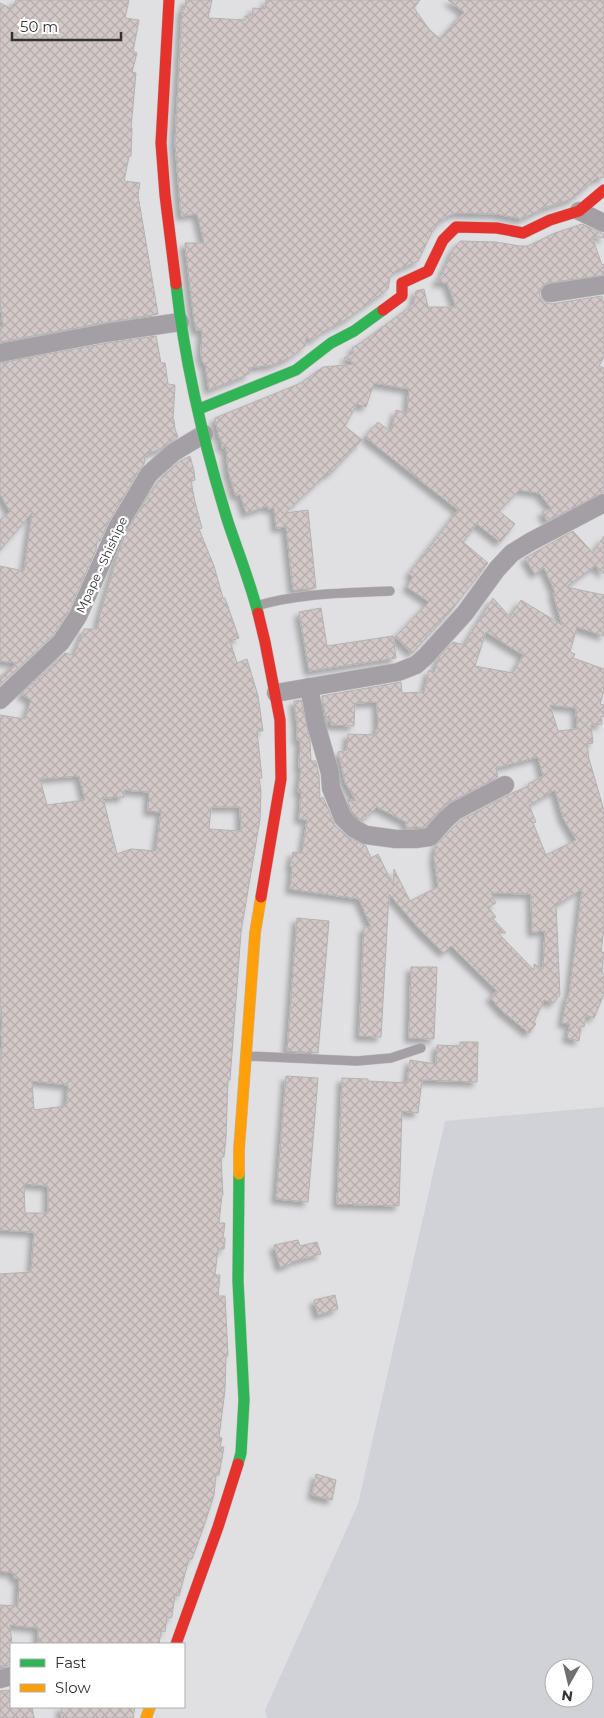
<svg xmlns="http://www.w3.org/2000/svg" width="604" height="1718" viewBox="0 0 604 1718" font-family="Montserrat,sans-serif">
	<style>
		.built { fill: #d1d1d8; fill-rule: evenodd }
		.building { fill: url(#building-cross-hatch); stroke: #b3b2b3; fill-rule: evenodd; filter: url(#shadow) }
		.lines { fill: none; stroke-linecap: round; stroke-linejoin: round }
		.lane-casing { stroke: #bdbdbf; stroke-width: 10 }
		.street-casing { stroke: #bdbdbf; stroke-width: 19 }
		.fast-casing { stroke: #bdbdbf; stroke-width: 12 }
		.slow-casing { stroke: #bdbdbf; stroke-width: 12 }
		.jam-casing { stroke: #bdbdbf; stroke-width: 12 }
		.lane { stroke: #a49fa5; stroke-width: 9 }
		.street { stroke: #a49fa5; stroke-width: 18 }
		.fast { stroke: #30b455; stroke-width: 11 }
		.slow { stroke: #ff9f0a; stroke-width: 11 }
		.jam { stroke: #e5322d; stroke-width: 11 }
		.labels { text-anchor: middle; stroke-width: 4.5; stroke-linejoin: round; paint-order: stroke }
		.street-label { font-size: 12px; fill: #323233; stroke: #fff }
	</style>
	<defs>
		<pattern id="building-cross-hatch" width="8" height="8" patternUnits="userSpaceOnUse" patternTransform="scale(1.25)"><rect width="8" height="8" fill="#d2c8c7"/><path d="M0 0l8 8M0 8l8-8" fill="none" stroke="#b5acab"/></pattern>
		<filter id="shadow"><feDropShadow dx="-4.5" dy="4.5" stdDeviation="2.5" flood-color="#0004"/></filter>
	</defs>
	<rect width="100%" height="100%" fill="#e0e0e2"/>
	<!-- built -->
	<path class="built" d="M604,1107V1718H267L265,1710L358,1504L445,1121ZM554,1668H584V1698H554Z"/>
	<!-- building -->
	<g class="building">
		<polygon points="16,0 129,0 125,18 139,20 133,51 137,53 132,72 136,73 131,128 132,128 131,156 129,156 124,181 140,183 138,195 158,314 103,323 0,342 0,327 3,326 0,301 0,3 12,9"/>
		<polygon points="186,0 212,0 208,18 245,20 245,16 252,16 253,8 265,9 266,0 420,0 414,8 429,29 440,39 464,12 448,0 604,0 604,177 595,179 572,199 544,208 521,219 497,214 456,213 448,216 440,222 432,232 418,261 395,271 390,277 388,289 347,319 324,331 313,340 306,338 305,346 289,358 272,365 249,368 249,374 209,390 205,363 203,363 201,355 202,330 196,330 194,320 185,245 185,243 204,243 197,214 181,216 175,143 182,9 184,10"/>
		<polygon points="582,224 604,234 604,238 592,236 602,265 604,264 604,275 548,283 543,285 539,294 542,300 551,304 602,296 604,304 604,356 599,366 604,368 604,492 547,521 542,512 551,508 539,493 519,490 499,511 515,524 500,542 477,524 463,542 488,563 450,612 412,653 395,637 429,602 407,587 413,577 409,574 458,510 365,437 378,422 391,432 396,410 407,413 409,389 374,383 366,407 357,404 345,426 362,440 330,474 328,473 285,513 308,510 316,588 293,590 286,527 276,528 274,508 268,509 268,506 246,513 240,494 236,496 234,491 228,470 226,447 222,448 221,437 219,438 215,418 301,383 323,367 356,364 344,358 354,353 352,348 362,342 410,307 414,302 416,291 424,289 428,307 456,307 447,283 436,282 442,274 453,250 460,241 496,242 520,246 528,246 555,233"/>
		<polygon points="156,336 161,363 165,363 168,384 175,385 173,420 174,420 175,429 178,437 162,449 148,453 148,457 145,457 144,464 140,469 108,523 100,541 97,541 96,550 69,611 53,635 0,685 0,677 17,663 0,661 0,566 24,571 32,513 0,550 0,520 10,512 0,494 0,363 107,343"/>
		<path d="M190,456L194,471L195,480L191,481L195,502L202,528L199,529L214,566L223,598H225L239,638L230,641L237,663L247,659L250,669L258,696L263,731H257L262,778H259L261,791L260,819L241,932L230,1080H228L226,1137L224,1157H221L223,1195H222L219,1223H225L223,1238H225V1241L224,1249H218L215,1275H220L218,1296H225L228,1356L226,1357L225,1390L219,1437L222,1438L220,1447H224L219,1475H216L214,1495L205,1523L192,1559H189L179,1596L175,1595L172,1616L171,1618L167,1617L165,1632L161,1631L159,1644H38V1628L10,1625L12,1644L11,1665L0,1666V1605L18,1606L19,1578H14V1573L0,1571V1274L31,1272L34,1232L0,1230V1058H1L2,1038L0,1032L2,1031L1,1007L0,1005V715L25,719L31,700L21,694L65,653L74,655L84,629H96L98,628L99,618L118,553L126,533L146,499L163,476L180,461ZM79,776L85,800L47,805L40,779ZM124,790L149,792L148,811L161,812L156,851L131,849L117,854L103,798L124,797ZM211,807H240L241,831L209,829ZM32,1081L68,1085L66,1106L34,1110ZM24,1184L48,1186V1213H25Z"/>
		<path d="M573,531L593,553L604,536V574L595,566L566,587L604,595V636L577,627L570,652L575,654L573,658L604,669V691L600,704L604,705V717L601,716L602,724L591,725L593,743L587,744L589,759L604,810V929L601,952H604L602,973L604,974V994L594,1018L586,1015L584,1027L581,1026L579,1041L567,1038L570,1024L562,1023L567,996H569L582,889L556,905L560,995L553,1003L544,1000L534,1022L536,1024L529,1033L501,1010L490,997L497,991L451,946L444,953L421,931L389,894L381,1037L359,1036L364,927H371L359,899L290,889L292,867L290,866L293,852L302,853L307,820L299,819L301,792H298L301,768H299L300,740H297V725L294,701L301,700L310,740L311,761H316L319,775L320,799L323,797L335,825L348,837L366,846L371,858L378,854L393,885L394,869L410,901L438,887L434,858L436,845L461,820L510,794L529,786L528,784L543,776L538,757L496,768L498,777L448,803L425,827L406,828V822L377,807L362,821L352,812L347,799L356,801L345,782L338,752L347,750L348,734L376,735V729H378L377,702L355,703L354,726L331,725L329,715L327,725L322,696L401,682L402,693L424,692L429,670L434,672L439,657L453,642L464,645L493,598L510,617L521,600L562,625L553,593L555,592L544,568L535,574L525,558ZM486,632L523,655L513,673L475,666ZM550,705L576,708L577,729L558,731ZM555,790L563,818L576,840L546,855L533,823L536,822L529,805ZM491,893L531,894L532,932L545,931L543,969L534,964V970L498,933H506L493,919L496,917L488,907L496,903Z"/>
		<polygon points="321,608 327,646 393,636 396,658 309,671 299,612"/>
		<polygon points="297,918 329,921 318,1053 287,1051"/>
		<polygon points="411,967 437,967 434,1039 409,1038"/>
		<polygon points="460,1042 478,1042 477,1082 422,1080 418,1113 402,1111 399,1206 337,1204 342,1078 368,1079 368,1081 407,1083 410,1060 436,1064 437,1045 460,1046"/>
		<polygon points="286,1076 318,1078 308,1202 276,1199"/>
		<polygon points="298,1240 300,1246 317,1242 321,1254 291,1262 291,1264 280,1267 274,1245"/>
		<polygon points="335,1295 338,1309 318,1315 314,1300"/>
		<polygon points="316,1474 336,1480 332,1500 312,1495"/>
		<polygon points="11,1690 11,1707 32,1707 34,1718 0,1718 0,1691"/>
		<polygon points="61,1707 135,1707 133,1718 61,1718"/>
	</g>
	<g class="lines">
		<defs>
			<g id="lane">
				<path d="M256,606C299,593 345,593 390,591"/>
				<polyline points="246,1056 357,1061 391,1058 421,1048"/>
			</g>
			<g id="street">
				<polyline points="579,211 604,223"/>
				<polyline points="550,293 604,285"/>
				<polyline points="0,353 105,333 180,322"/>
				<polyline points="309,687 316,724 330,773 331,788 343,818 353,828 366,835 396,839 415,839 430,837 445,820 455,811 505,785"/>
				<polyline points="276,693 398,672 416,665 426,656 465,613 497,569 512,553 530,542 604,503"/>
				<polyline points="0,700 61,642 78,616 117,528 149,474 174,452 204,434"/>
				<polyline points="0,1679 11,1676"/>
			</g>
			<g id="fast">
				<path d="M176,284C185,364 204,445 228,522C238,552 250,582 258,613"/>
				<polyline points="199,409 296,370 331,343 354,331 383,310"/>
				<polyline points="238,1464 241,1453 244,1400 238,1281 239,1174"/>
			</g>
			<g id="slow">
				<polyline points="239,1174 239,1150 255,933 261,897"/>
				<polyline points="146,1718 150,1707"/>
			</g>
			<g id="jam">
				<polyline points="169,0 161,143 165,195 176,284"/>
				<polyline points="383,310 402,296 402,283 428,271 443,240 456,227 497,228 523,233 550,220 579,211 604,190"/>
				<polyline points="258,613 265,642 280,720 281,779 261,897"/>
				<polyline points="176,1644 218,1527 238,1464"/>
			</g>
		</defs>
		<!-- lane casing -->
		<use href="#lane" class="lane-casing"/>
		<!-- street casing -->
		<use href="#street" class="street-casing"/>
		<!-- fast casing -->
		<use href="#fast" class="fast-casing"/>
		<!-- slow casing -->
		<use href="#slow" class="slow-casing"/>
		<!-- jam casing -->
		<use href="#jam" class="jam-casing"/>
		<!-- lane -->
		<use href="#lane" class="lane"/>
		<!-- street -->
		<use href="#street" class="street"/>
		<!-- fast -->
		<use href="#fast" class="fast"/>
		<!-- slow -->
		<use href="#slow" class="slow"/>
		<!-- jam -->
		<use href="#jam" class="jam"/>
	</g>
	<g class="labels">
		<!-- street labels -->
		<g class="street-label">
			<text transform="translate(102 565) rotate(-65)" y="4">Mpape - Shishipe</text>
		</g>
	</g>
	<!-- legend -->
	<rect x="10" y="1643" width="175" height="65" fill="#ffffff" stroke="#adadad"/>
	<rect x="20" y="1659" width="25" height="8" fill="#30b455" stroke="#adadad"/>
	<text x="55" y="1668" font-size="15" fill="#323233">Fast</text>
	<rect x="20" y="1684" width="25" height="8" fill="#ff9f0a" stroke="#adadad"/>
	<text x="55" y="1693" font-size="15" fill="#323233">Slow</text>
	<!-- north arrow -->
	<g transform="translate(569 1683) rotate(188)"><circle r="24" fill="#ffffff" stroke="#adadad"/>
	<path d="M0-4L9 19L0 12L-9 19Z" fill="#6f6f70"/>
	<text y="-8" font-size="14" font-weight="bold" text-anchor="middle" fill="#323233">N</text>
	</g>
	<!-- scale -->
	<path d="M12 32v8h109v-8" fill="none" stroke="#323233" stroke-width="2.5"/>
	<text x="20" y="32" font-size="15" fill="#323233" stroke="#ffffff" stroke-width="4" paint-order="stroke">50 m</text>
</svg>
